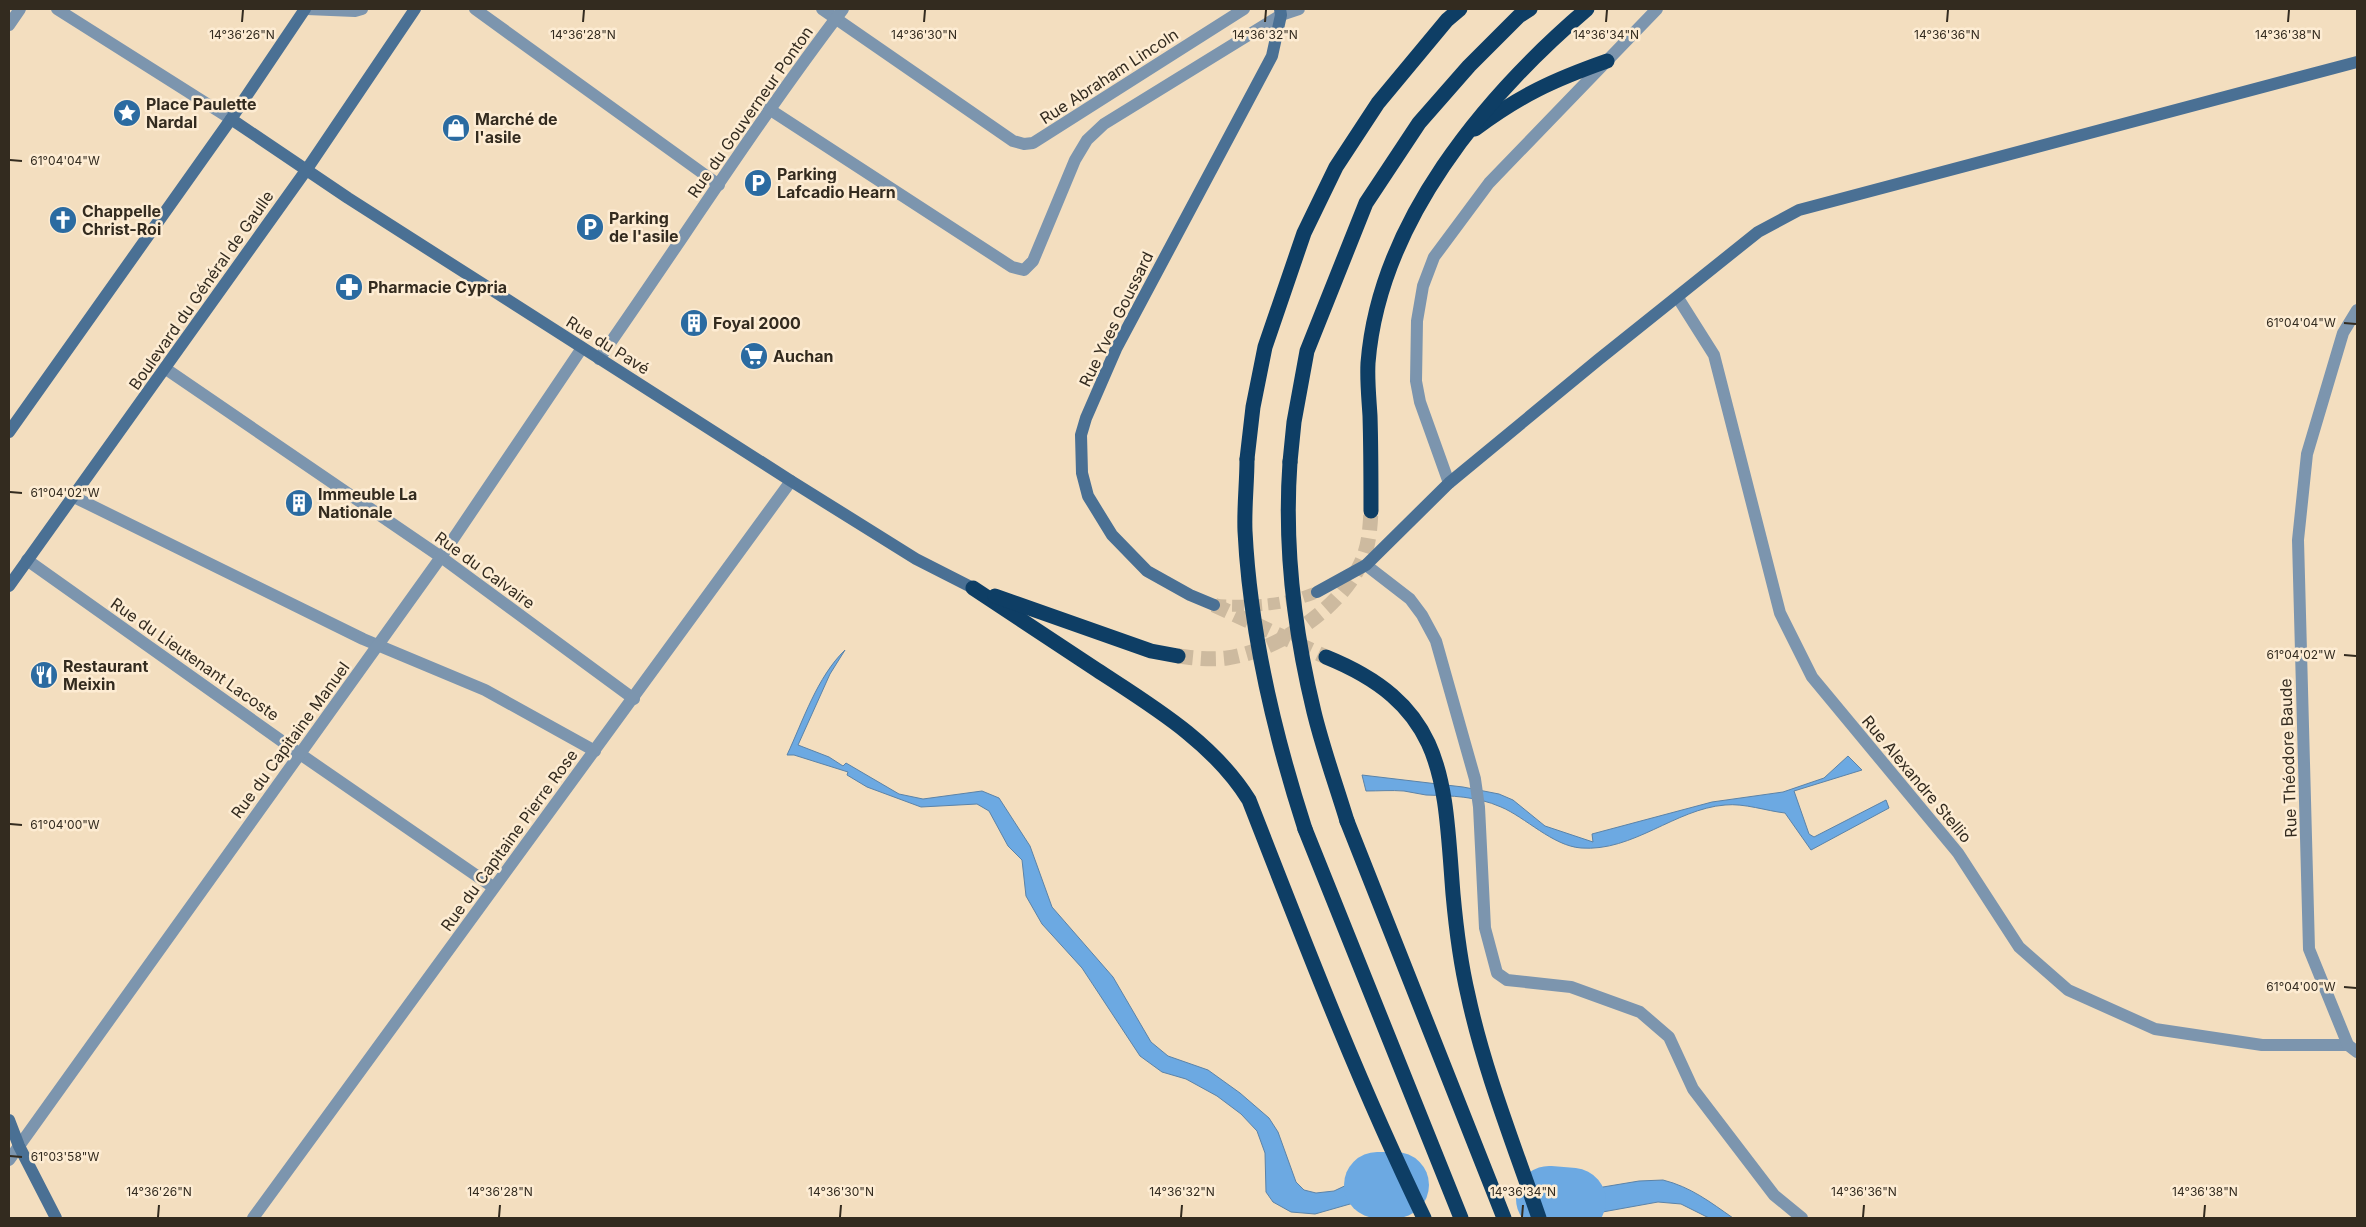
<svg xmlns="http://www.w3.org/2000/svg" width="2366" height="1227" viewBox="0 0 2366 1227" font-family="Inter,sans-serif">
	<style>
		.water { fill: #6ca9e2; stroke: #5b83a8 }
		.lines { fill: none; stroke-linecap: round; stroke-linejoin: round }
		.river { stroke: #6ca9e2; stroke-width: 66 }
		.secondary-tunnel { stroke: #cdba9f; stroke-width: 12; stroke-dasharray: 12 6; stroke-linecap: butt }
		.highway-tunnel { stroke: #cdba9f; stroke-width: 15; stroke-dasharray: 15 8; stroke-linecap: butt }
		.lane { stroke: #7c95ae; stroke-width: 12 }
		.street { stroke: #7c95ae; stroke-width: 12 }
		.secondary { stroke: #4a7094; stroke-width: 12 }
		.highway { stroke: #0e3e65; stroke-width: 15 }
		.highway-bridge { stroke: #0e3e65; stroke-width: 15 }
		.ticks { fill: none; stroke: #332b1f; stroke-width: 2 }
		.labels { text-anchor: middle; stroke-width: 5; stroke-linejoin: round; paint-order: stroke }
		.street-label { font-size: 16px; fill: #332b1f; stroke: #fdecd3 }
		.poi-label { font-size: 16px; font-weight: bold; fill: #332b1f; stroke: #fdecd3; text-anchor: start }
		.ticks-label { font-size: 12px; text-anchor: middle; fill: #332b1f; stroke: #fdecd3; stroke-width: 5; stroke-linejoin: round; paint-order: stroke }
	</style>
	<rect width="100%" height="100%" fill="#f3debf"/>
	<!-- water -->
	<g class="water">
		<path d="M845,650L830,674L798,745L829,757L843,766L846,763L899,794L923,799L982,791L999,798L1030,846L1052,907L1113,977L1151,1042L1168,1056L1208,1070L1240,1093L1269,1118L1278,1132L1296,1182L1304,1190L1316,1193L1334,1191L1372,1173L1380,1198L1364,1200L1315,1214L1291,1212L1273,1202L1266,1192L1265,1153L1257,1131L1241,1114L1217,1096L1186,1079L1162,1072L1140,1056L1082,968L1042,924L1026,896L1022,860L1008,846L989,811L977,804L921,807L867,787L847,775L848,772L794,755H787C803,721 817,677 845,650Z"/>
		<path d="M1848,756L1862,770L1794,791L1809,834L1814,837L1886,800L1889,808L1811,850L1785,813C1767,811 1744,803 1725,805C1675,809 1633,852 1581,848C1553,846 1525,817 1501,807C1476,796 1452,796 1426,795C1419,794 1411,792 1404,791C1392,790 1378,791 1366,791L1362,775L1463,787L1499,794L1513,800L1545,826L1593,842L1592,834L1712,802L1783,792L1824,778Z"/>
		<path d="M1663,1180C1691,1187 1710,1202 1733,1218H1709L1681,1204L1658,1202L1597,1213H1573V1192L1639,1181Z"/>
	</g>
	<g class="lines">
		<!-- river -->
		<g class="river">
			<polyline points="1377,1185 1396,1185"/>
			<polyline points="1549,1199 1573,1201"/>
		</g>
		<!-- secondary-tunnel -->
		<path class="secondary-tunnel" d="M1214,605C1250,607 1284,606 1317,592"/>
		<!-- highway-tunnel -->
		<g class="highway-tunnel">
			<polyline points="1214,605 1326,657"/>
			<path d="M1178,656C1194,658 1211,660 1227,658C1277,651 1340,609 1361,563C1369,547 1370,528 1371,511"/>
		</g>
		<!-- lane -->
		<g class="lane">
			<polyline points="307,9 355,11 362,9"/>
			<polyline points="769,109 1012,267 1024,270 1033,261 1075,160 1087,140 1104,124 1281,15"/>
			<polyline points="72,496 363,639 485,690 595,751"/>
		</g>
		<!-- street -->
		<g class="street">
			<polyline points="57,9 231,119"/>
			<polyline points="475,9 719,185"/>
			<polyline points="822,9 1013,141 1024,144 1033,143 1244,9"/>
			<polyline points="1281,15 1299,9"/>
			<polyline points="9,25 20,9"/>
			<polyline points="1678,298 1714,355 1780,613 1812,677 1958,853 2019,947 2068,990 2155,1029 2262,1045 2348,1045"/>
			<polyline points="2357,310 2343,333 2307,454 2298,540 2309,949 2348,1045 2357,1052"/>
			<path d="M599,359C681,242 757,122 843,9"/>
			<polyline points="166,369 441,557 634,699"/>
			<polyline points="1449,483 1420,402 1416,381 1417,321 1423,286 1434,257 1489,183 1657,9"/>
			<polyline points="27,560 300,754 493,887"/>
			<polyline points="1366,565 1410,599 1422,615 1436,641 1475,779 1479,807 1485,928 1497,973 1507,980 1571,987 1640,1012 1669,1037 1693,1089 1774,1195 1802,1218"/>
			<polyline points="9,1160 441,557 582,348"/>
			<polyline points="253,1218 791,481"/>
		</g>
		<!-- secondary -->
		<g class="secondary">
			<polyline points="231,119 348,198 791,481 916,559 973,588"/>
			<polyline points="9,432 231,119 305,9"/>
			<polyline points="9,586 307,169 415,9"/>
			<polyline points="1317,592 1366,565 1449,483 1598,360 1758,232 1799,210 2357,62"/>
			<polyline points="1214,605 1190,595 1147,571 1112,535 1088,496 1082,473 1081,435 1086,418 1116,349 1272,56 1281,15 1280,9"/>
			<polyline points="9,1120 19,1146 56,1218"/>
		</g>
		<!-- highway -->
		<g class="highway">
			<path d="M1475,129C1521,95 1553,80 1607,61"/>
			<polyline points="1247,459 1253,407 1265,347 1304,233 1336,167 1378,103 1447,20 1460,9"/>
			<polyline points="1290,462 1294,422 1307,351 1366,203 1419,123 1469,66 1519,16 1530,9"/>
			<path d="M1371,511C1371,479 1371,448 1370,416C1369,399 1367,381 1368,363C1379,223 1484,97 1587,9"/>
			<path d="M973,588C1014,615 1055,642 1097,670C1152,706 1213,742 1249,800C1304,941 1358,1082 1424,1218"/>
			<polyline points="995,596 1151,651 1178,656"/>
			<path d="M1326,657C1447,706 1444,779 1453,894C1456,927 1460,961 1468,995C1484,1070 1514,1145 1539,1218"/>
			<polyline points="1347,821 1504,1218"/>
			<polyline points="1305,829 1461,1218"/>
		</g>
		<!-- highway-bridge -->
		<g class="highway-bridge">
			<path d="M1247,459C1247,483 1244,507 1245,531C1250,632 1274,733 1305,829"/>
			<path d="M1290,462C1284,546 1294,630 1314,712C1323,749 1336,785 1347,821"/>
		</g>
	</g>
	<!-- ticks -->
	<path class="ticks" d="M242,22L243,10M583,22L584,10M924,22L925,10M1265,22L1266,10M1606,22L1607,10M1947,22L1948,10M2288,22L2289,10M10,160L22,161M2344,323L2356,324M10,492L22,493M2344,655L2356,656M10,824L22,825M2344,987L2356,988M10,1156L22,1157M158,1217L159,1205M499,1217L500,1205M840,1217L841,1205M1181,1217L1182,1205M1522,1217L1523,1205M1863,1217L1864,1205M2204,1217L2205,1205"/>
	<!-- icons -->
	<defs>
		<symbol id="sight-disc" viewBox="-11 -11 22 22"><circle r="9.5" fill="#2b6ba1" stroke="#fdecd3"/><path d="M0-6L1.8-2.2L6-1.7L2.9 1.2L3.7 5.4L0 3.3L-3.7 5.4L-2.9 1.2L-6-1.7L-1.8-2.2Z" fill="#fff"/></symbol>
		<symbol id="shop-disc" viewBox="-11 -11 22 22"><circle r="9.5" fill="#2b6ba1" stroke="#fdecd3"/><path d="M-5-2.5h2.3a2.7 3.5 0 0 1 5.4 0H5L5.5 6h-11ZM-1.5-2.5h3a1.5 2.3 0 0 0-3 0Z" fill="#fff"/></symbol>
		<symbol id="parking-disc" viewBox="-11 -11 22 22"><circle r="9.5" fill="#2b6ba1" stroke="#fdecd3"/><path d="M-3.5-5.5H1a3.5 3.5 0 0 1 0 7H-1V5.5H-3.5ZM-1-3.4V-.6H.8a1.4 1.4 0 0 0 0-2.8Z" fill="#fff"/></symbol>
		<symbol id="church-disc" viewBox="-11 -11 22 22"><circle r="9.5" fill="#2b6ba1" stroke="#fdecd3"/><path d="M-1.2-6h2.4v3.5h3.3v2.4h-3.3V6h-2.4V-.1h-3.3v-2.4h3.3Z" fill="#fff"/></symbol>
		<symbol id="pharmacy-disc" viewBox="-11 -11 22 22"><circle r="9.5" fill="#2b6ba1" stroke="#fdecd3"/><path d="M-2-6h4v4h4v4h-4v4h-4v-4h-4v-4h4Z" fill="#fff"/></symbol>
		<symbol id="building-disc" viewBox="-11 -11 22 22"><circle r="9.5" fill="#2b6ba1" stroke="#fdecd3"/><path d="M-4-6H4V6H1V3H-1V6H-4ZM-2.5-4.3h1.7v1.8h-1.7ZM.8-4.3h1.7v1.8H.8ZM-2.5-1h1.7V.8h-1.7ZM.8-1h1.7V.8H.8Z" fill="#fff"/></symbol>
		<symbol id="supermarket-disc" viewBox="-11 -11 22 22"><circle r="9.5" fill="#2b6ba1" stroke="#fdecd3"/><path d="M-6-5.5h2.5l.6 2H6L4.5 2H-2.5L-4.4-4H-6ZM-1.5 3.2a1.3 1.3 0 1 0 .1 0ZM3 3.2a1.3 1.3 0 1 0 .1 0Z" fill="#fff"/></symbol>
		<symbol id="restaurant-disc" viewBox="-11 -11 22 22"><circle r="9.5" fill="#2b6ba1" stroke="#fdecd3"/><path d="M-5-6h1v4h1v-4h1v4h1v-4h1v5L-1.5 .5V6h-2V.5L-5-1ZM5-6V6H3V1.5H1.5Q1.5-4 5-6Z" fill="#fff"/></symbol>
	</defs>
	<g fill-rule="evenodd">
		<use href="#sight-disc" x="111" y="97" width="32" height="32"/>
		<use href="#shop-disc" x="440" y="112" width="32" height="32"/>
		<use href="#parking-disc" x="742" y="167" width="32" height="32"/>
		<use href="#church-disc" x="47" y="204" width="32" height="32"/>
		<use href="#parking-disc" x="574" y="211" width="32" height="32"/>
		<use href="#pharmacy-disc" x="333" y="271" width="32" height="32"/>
		<use href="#building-disc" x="678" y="307" width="32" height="32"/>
		<use href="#supermarket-disc" x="738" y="340" width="32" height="32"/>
		<use href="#building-disc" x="283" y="487" width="32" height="32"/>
		<use href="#restaurant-disc" x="28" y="659" width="32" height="32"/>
	</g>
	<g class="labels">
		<!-- street labels -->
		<g class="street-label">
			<text transform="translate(1109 76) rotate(-33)" y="6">Rue Abraham Lincoln</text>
			<text transform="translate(750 112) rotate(-55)" y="6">Rue du Gouverneur Ponton</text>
			<text transform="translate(201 290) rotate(-55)" y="6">Boulevard du Général de Gaulle</text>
			<text transform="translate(1116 319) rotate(-64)" y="6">Rue Yves Goussard</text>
			<text transform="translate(608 345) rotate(32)" y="6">Rue du Pavé</text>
			<text transform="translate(485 570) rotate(36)" y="6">Rue du Calvaire</text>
			<text transform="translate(195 659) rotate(35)" y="6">Rue du Lieutenant Lacoste</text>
			<text transform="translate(290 740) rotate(-54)" y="6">Rue du Capitaine Manuel</text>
			<text transform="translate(2288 758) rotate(-92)" y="6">Rue Théodore Baude</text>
			<text transform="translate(1917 779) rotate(50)" y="6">Rue Alexandre Stellio</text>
			<text transform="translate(509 840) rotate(-54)" y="6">Rue du Capitaine Pierre Rose</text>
		</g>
		<!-- poi labels -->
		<g class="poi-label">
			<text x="146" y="110">Place Paulette<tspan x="146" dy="18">Nardal</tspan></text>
			<text x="475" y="125">Marché de<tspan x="475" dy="18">l'asile</tspan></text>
			<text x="777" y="180">Parking<tspan x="777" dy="18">Lafcadio Hearn</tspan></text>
			<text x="82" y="217">Chappelle<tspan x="82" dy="18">Christ-Roi</tspan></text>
			<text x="609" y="224">Parking<tspan x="609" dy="18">de l'asile</tspan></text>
			<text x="368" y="293">Pharmacie Cypria</text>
			<text x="713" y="329">Foyal 2000</text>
			<text x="773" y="362">Auchan</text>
			<text x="318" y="500">Immeuble La<tspan x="318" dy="18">Nationale</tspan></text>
			<text x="63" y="672">Restaurant<tspan x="63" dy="18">Meixin</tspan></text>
		</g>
	</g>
	<g class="ticks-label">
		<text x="242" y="39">14°36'26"N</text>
		<text x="583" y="39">14°36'28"N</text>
		<text x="924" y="39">14°36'30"N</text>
		<text x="1265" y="39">14°36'32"N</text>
		<text x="1606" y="39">14°36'34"N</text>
		<text x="1947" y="39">14°36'36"N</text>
		<text x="2288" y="39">14°36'38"N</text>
		<text x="65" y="165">61°04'04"W</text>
		<text x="2301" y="327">61°04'04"W</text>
		<text x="65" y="497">61°04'02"W</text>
		<text x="2301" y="659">61°04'02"W</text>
		<text x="65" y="829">61°04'00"W</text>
		<text x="2301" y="991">61°04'00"W</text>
		<text x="65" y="1161">61°03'58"W</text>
		<text x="159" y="1196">14°36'26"N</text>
		<text x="500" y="1196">14°36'28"N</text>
		<text x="841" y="1196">14°36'30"N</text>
		<text x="1182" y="1196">14°36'32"N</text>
		<text x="1523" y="1196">14°36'34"N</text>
		<text x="1864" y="1196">14°36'36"N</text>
		<text x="2205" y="1196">14°36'38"N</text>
	</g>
	<!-- border -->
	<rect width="2366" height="1227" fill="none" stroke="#332b1f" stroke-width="20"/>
</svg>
